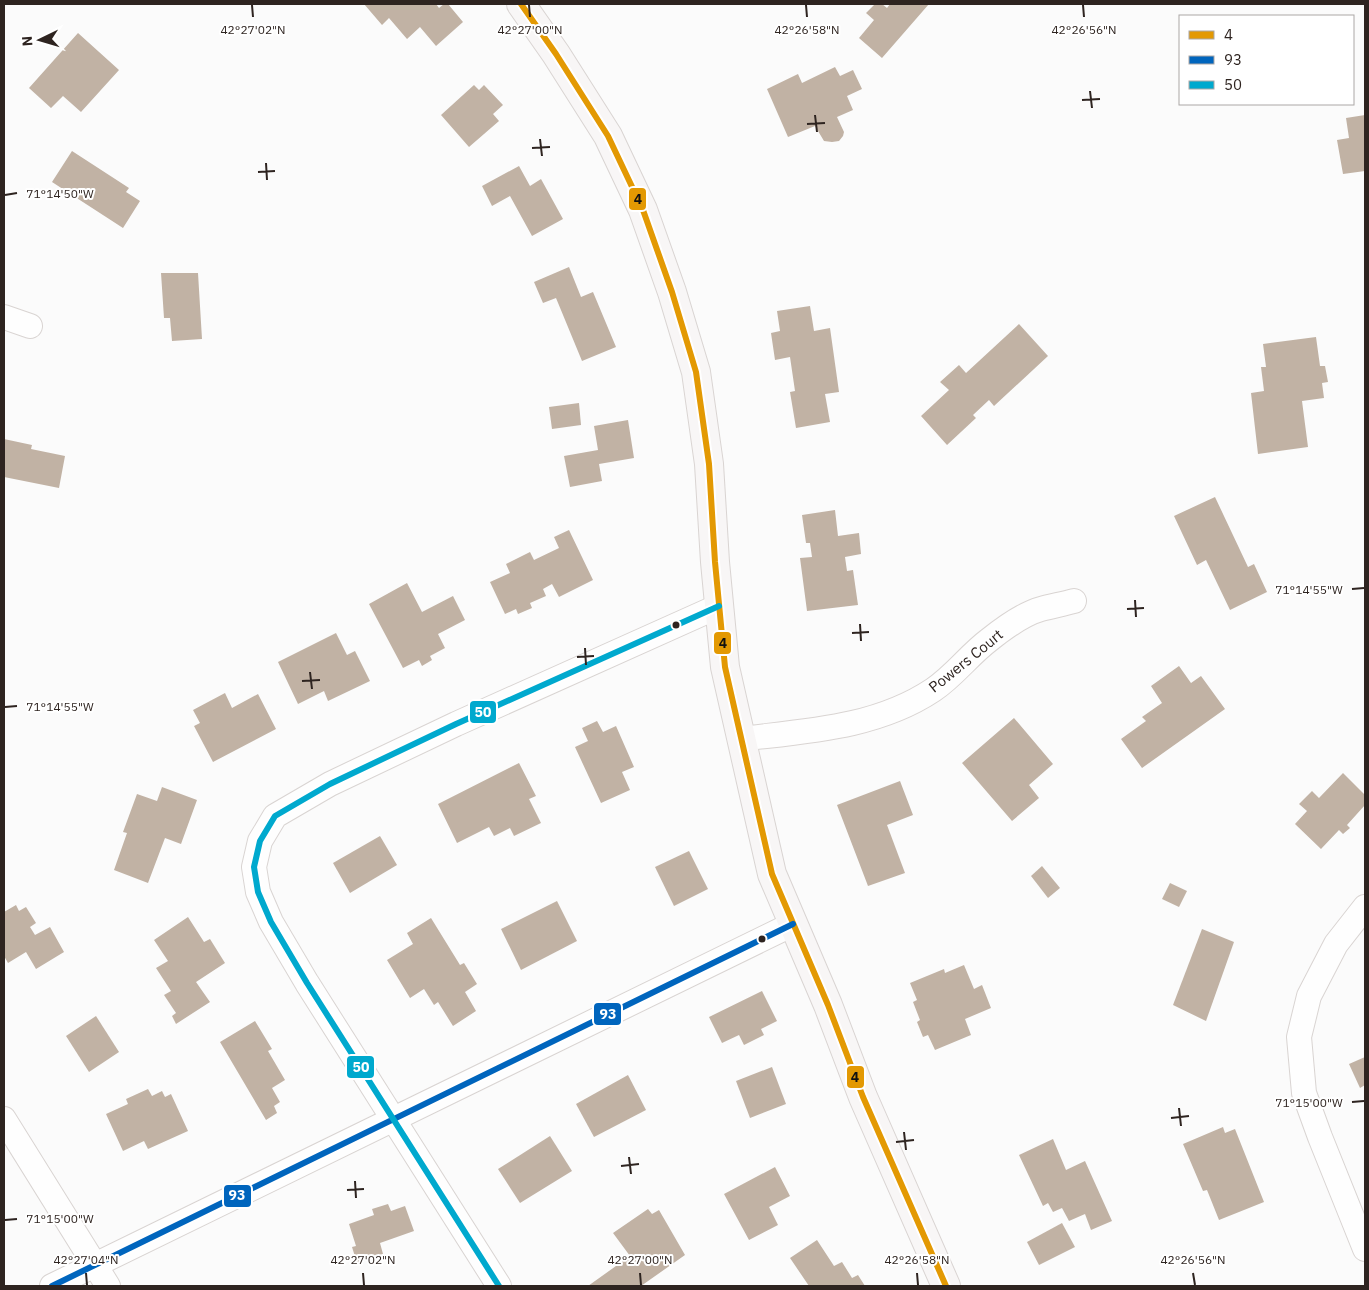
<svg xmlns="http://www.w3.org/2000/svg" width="1369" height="1290" viewBox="0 0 1369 1290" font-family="'IBM Plex Sans',sans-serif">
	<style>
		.building { fill: #c1b2a4 }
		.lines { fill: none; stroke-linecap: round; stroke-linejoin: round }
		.street-casing { stroke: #d9d4d2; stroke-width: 26 }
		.secondary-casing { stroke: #d9d4d2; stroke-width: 30 }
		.street { stroke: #fefefe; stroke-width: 24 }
		.secondary { stroke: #f8f6f6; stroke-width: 28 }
		.bus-1-casing { stroke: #fff; stroke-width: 10 }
		.bus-2-casing { stroke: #fff; stroke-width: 10 }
		.bus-3-casing { stroke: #fff; stroke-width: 10 }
		.bus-1 { stroke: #e39903; stroke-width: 6 }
		.bus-2 { stroke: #0065bd; stroke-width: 6 }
		.bus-3 { stroke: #00a9ce; stroke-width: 6 }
		.ticks { fill: none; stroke: #2e2420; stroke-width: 2 }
		.bus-dot { fill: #2e2420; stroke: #fff; stroke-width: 2 }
		.labels { text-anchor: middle; stroke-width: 4; stroke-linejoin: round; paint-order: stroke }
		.street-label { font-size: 15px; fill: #2e2420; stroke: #fff }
		.ticks-label { font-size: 12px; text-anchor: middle; fill: #2e2420; stroke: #fff; stroke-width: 4; stroke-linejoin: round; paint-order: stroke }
		.line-badge { stroke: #fff; stroke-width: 2 }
		.badge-label { font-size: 14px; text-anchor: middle; font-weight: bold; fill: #fff }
		.pale-badge-label { font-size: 14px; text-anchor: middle; font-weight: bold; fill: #111 }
	</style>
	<rect width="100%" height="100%" fill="#fbfbfb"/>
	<!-- building -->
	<g class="building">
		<polygon points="364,4 436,4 439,8 444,4 448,4 463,22 436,46 420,27 407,39 389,18 382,25"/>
		<polygon points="875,4 882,4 887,8 890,4 929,4 882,58 859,38 874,20 866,13"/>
		<polygon points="78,33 119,70 81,112 63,96 51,108 29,88"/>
		<polygon points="835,67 840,76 853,70 862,89 847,96 853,110 837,117 844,132 843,136 839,141 832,142 824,141 815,126 788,137 767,89 798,74 802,83"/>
		<polygon points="474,85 479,90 484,85 503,105 493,114 499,121 469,147 441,115"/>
		<polygon points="1365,115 1365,171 1343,174 1337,140 1349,138 1346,118"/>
		<polygon points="72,151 129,188 126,192 140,201 123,228 52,182"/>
		<polygon points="519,166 530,186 541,179 563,219 532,236 510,196 492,206 482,186"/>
		<polygon points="569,267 581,297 593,292 616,347 582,361 556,298 543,303 534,282"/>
		<polygon points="161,273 198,273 202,339 172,341 170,318 164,318"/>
		<polygon points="810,306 814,331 830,328 839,392 825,394 830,422 796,428 790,392 795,391 790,357 775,360 771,333 780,331 777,311"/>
		<polygon points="1019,324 1048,356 994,406 989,400 973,415 976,418 947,445 921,416 949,390 940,382 959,365 966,373"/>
		<polygon points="1316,337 1320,366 1325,366 1328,382 1322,383 1324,398 1302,401 1308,447 1258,454 1251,393 1264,391 1261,367 1266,367 1263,344"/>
		<polygon points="579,403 581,425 552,429 549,407"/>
		<polygon points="628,420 634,458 599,464 602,481 570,487 564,456 598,450 594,426"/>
		<polygon points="4,439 32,445 31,449 65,456 59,488 4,477"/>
		<polygon points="1215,497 1248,567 1254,564 1267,592 1230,610 1206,560 1197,565 1174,516"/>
		<polygon points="835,510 838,536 859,533 861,554 845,557 847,571 853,570 858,605 807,611 800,558 812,557 810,543 806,543 802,515"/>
		<polygon points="569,530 593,580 559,597 552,584 543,589 546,596 530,603 532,608 518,614 516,609 505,614 490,582 510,573 506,564 530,552 534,560 559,548 554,537"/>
		<polygon points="407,583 422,612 453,596 465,620 438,634 445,648 430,656 432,660 422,666 419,660 403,668 369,604"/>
		<polygon points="336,633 347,655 355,651 370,681 328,701 324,691 298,704 278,662"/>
		<polygon points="1179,666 1191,683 1201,676 1225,709 1142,768 1121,739 1146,721 1142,717 1162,703 1151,686"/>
		<polygon points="225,693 232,708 258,694 276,729 213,762 194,726 200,723 193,710"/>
		<polygon points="1014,718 1053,764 1029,785 1039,798 1012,821 962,763"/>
		<polygon points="597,721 603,732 616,726 634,767 622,772 630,790 601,803 575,747 588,741 582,728"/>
		<polygon points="519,763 536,796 529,799 541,823 514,836 510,828 494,836 489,827 457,843 438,804"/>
		<polygon points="1343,773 1365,795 1365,805 1347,825 1350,828 1343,834 1339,830 1321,849 1295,824 1307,811 1299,804 1312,791 1319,798"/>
		<polygon points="900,781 913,815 887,825 905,873 868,886 837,805"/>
		<polygon points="162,787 197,800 181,844 165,838 148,883 114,870 127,833 123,832 137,794 157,801"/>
		<polygon points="380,836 397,865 350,893 333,863"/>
		<polygon points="689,851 708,889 674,906 655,867"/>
		<polygon points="1042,866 1060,888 1048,898 1031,876"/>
		<polygon points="1170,883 1187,891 1179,907 1162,899"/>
		<polygon points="557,901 577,941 521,970 501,929"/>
		<polygon points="16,905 19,911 26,907 36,923 30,927 35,935 50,927 64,952 36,969 26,952 8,963 4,956 4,912"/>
		<polygon points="188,917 204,942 210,939 225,963 196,982 210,1002 176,1024 172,1016 176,1013 164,995 171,991 156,968 168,961 154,940"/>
		<polygon points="431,918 460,965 464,963 477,984 465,992 476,1011 453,1026 438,1002 434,1005 424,989 410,998 387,960 413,944 407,933"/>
		<polygon points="1202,929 1234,942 1206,1021 1173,1005"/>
		<polygon points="964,965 974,989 982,985 991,1008 965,1019 971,1035 935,1050 928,1035 923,1037 917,1022 920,1020 913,1002 917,1000 910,983 944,969 945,973"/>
		<polygon points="762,991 777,1021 761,1029 764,1035 744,1045 739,1035 722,1043 709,1017"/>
		<polygon points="96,1016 119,1052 89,1072 66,1036"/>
		<polygon points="255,1021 272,1049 268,1051 285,1080 272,1088 280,1102 274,1106 277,1113 266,1120 220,1042"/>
		<polygon points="1365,1057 1365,1085 1360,1088 1349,1064"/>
		<polygon points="772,1067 786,1104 750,1118 736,1081"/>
		<polygon points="628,1075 646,1110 594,1137 576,1104"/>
		<polygon points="148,1089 152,1096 162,1091 165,1097 171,1094 188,1131 148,1149 144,1141 123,1151 106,1114 128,1104 126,1099"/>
		<polygon points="1223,1127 1225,1133 1235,1129 1264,1202 1219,1220 1207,1190 1203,1191 1183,1144"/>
		<polygon points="550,1136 572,1171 520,1203 498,1169"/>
		<polygon points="1053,1139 1066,1170 1085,1161 1112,1221 1091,1230 1085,1214 1069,1221 1062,1208 1053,1212 1048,1203 1043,1206 1019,1155"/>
		<polygon points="775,1167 790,1196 769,1207 778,1225 749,1240 724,1194"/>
		<polygon points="388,1204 391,1211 405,1206 414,1231 380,1243 383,1254 357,1263 352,1247 356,1246 349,1224 374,1215 372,1209"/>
		<polygon points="648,1209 652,1214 659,1210 685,1255 641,1286 588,1286 630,1256 613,1233"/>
		<polygon points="1062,1223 1075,1247 1039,1265 1027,1242"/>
		<polygon points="817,1240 834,1266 842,1262 852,1278 858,1275 865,1286 809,1286 790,1258"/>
	</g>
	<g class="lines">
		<defs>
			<g id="street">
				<polyline points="4,317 30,326"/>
				<path d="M740,739C806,731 876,728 933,690C954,676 969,655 989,640C1004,628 1023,614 1041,609C1052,606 1063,604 1074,601"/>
				<polyline points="1365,907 1336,944 1309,996 1299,1037 1304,1093 1320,1137 1365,1249"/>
				<polyline points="4,1119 108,1286"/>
				<polyline points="52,1286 793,924"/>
				<polyline points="499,1286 307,983 271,922 258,892 254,867 260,841 275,816 330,784 456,724 719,606"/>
			</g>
			<polyline id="secondary" points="521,4 556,54 608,136 643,210 672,292 696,372 709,464 715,562 725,667 772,874 828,1005 863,1097 946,1286"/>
		</defs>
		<!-- street casing -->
		<use href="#street" class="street-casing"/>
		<!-- secondary casing -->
		<use href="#secondary" class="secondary-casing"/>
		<!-- street -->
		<use href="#street" class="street"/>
		<!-- secondary -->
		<use href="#secondary" class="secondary"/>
		<defs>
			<polyline id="bus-1" points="521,4 556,54 608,136 643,210 672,292 696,372 709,464 715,562 725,667 772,874 828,1005 863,1097 946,1286"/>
			<polyline id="bus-2" points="52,1286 793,924"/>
			<polyline id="bus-3" points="499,1286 307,983 271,922 258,892 254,867 260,841 275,816 330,784 456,724 719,606"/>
		</defs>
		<!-- bus-1 casing -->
		<use href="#bus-1" class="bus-1-casing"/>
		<!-- bus-2 casing -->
		<use href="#bus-2" class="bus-2-casing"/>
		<!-- bus-3 casing -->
		<use href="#bus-3" class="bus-3-casing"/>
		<!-- bus-1 -->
		<use href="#bus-1" class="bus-1"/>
		<!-- bus-2 -->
		<use href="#bus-2" class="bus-2"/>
		<!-- bus-3 -->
		<use href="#bus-3" class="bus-3"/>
	</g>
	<!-- ticks -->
	<path class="ticks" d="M252,5L253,17M529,5L530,17M806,5L807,17M1083,5L1084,17M1090,91L1092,108M1082,100L1100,99M815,115L817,132M807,124L825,123M540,139L542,156M532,148L550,147M266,163L267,180M258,172L275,171M5,195L17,193M1352,589L1364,588M1135,600L1136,617M1127,609L1144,608M860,624L861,641M852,633L869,632M585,648L586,665M577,657L594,656M310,672L312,689M302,681L320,680M5,707L17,706M1352,1102L1364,1101M1179,1108L1181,1126M1171,1118L1189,1116M904,1132L906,1150M896,1142L914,1140M629,1157L631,1174M621,1166L639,1164M355,1181L356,1198M347,1190L364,1189M5,1220L17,1219M86,1273L87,1285M363,1273L364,1285M640,1273L641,1285M917,1273L918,1285M1193,1273L1195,1285"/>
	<!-- markers -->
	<g class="bus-dot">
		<circle cx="676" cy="625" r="4.5"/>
		<circle cx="762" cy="939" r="4.5"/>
	</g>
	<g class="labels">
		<!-- street labels -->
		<g class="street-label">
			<text transform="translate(966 661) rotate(-39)" y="5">Powers Court</text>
		</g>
	</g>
	<g class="ticks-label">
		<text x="253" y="34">42°27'02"N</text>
		<text x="530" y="34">42°27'00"N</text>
		<text x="807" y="34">42°26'58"N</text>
		<text x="1084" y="34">42°26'56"N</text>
		<text x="60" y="198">71°14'50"W</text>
		<text x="1309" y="594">71°14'55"W</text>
		<text x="60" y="711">71°14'55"W</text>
		<text x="1309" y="1107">71°15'00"W</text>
		<text x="60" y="1223">71°15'00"W</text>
		<text x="86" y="1264">42°27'04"N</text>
		<text x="363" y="1264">42°27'02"N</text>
		<text x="640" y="1264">42°27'00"N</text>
		<text x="917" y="1264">42°26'58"N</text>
		<text x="1193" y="1264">42°26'56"N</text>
	</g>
	<g class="line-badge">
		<rect x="628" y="187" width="19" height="24" rx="5" fill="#e39903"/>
		<rect x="713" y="631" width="19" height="24" rx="5" fill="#e39903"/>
		<rect x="469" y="700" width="28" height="24" rx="5" fill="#00a9ce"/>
		<rect x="593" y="1002" width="29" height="24" rx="5" fill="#0065bd"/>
		<rect x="346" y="1055" width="29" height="24" rx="5" fill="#00a9ce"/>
		<rect x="846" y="1065" width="19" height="24" rx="5" fill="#e39903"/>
		<rect x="223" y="1184" width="29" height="24" rx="5" fill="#0065bd"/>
	</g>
	<g class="badge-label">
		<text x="483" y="717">50</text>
		<text x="608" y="1019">93</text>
		<text x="361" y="1072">50</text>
		<text x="237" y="1200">93</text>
	</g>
	<g class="pale-badge-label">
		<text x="638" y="204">4</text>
		<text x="723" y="648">4</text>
		<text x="855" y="1082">4</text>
	</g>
	<!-- border -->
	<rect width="1369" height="1290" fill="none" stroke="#2e2420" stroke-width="10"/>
	<!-- legend -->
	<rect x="1179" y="15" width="175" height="90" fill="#ffffff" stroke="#aba7a6"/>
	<rect x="1189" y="31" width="25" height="8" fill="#e39903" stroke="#aba7a6"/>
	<text x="1224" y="40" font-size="15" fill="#2e2420">4</text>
	<rect x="1189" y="56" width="25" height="8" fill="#0065bd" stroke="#aba7a6"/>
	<text x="1224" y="65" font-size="15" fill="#2e2420">93</text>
	<rect x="1189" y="81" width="25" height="8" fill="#00a9ce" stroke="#aba7a6"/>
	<text x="1224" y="90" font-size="15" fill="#2e2420">50</text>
	<!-- north arrow -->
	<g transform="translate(40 40) rotate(265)" stroke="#ffffff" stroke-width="4" paint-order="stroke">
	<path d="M0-4L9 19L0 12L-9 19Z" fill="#2e2420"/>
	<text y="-8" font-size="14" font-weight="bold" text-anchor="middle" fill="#2e2420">N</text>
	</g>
</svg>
